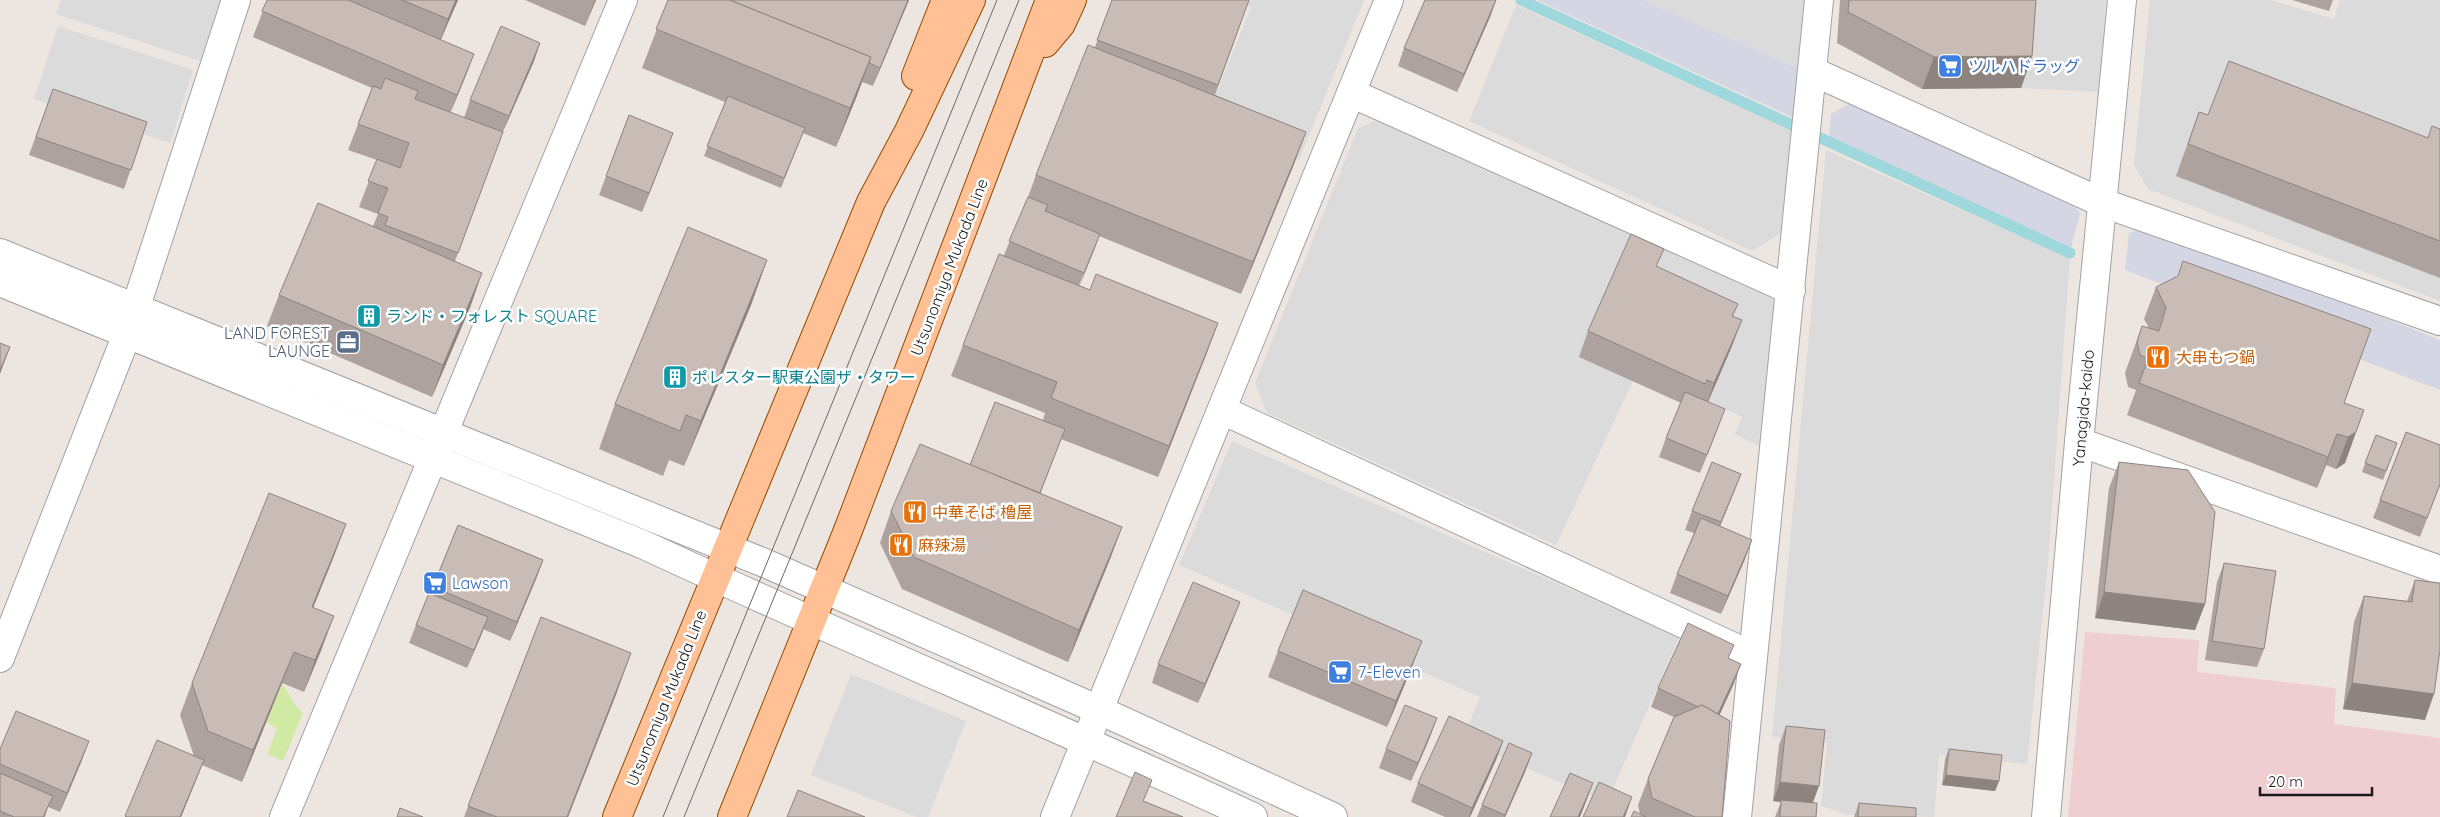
<svg xmlns="http://www.w3.org/2000/svg" width="2440" height="817" viewBox="0 0 2440 817" font-family="Quicksand,'Noto Sans JP',sans-serif">
	<style>
		.commercial { fill: #efced1 }
		.grass { fill: #d1eaa3 }
		.parking { fill: #dbdbdb }
		.plaza { fill: #d4d6e3 }
		.lines { fill: none; stroke-linecap: round; stroke-linejoin: round }
		.stream { stroke: #9ed8dd; stroke-width: 11 }
		.minor-casing { stroke: #a2a2a2; stroke-width: 30 }
		.major-casing { stroke: #924b00; stroke-width: 30 }
		.minor { stroke: #fff; stroke-width: 28 }
		.major { stroke: #fec094; stroke-width: 28 }
		.tram { stroke: #696969; stroke-width: 1 }
		.wall { fill: #ada29d }
		.shaded-wall { fill: #8d847f }
		.building { fill: #c9bcb6; stroke: #8d847f }
		.labels { text-anchor: middle; stroke-width: 5; stroke-linejoin: round; paint-order: stroke }
		.shop-label { font-size: 16px; fill: #366cbe; stroke: #fff; text-anchor: start }
		.street-label { font-size: 16px; fill: #1b1b1b; stroke: #fff }
		.culture-label { font-size: 16px; fill: #0d838f; stroke: #fff; text-anchor: start }
		.service-label { font-size: 16px; fill: #4e5e75; stroke: #fff; text-anchor: end }
		.food-label { font-size: 16px; fill: #c56008; stroke: #fff; text-anchor: start }
	</style>
	<rect width="100%" height="100%" fill="#ede6e0"/>
	<!-- commercial -->
	<polygon class="commercial" points="2085,632 2199,640 2197,672 2336,688 2334,724 2440,738 2440,817 2068,817"/>
	<!-- grass -->
	<polygon class="grass" points="282,683 295,705 303,713 283,761 267,754 277,729 267,722"/>
	<!-- parking -->
	<g class="parking">
		<polygon points="61,0 220,0 200,61 56,14"/>
		<polygon points="1234,0 1364,0 1299,160 1205,121 1251,7"/>
		<polygon points="1643,0 1806,0 1799,69"/>
		<polygon points="2026,0 2106,0 2100,92 2021,88"/>
		<polygon points="2150,0 2271,0 2334,19 2340,0 2440,0 2440,301 2148,189 2134,165"/>
		<polygon points="1516,5 1792,131 1783,232 1752,251 1469,121"/>
		<polygon points="58,26 193,70 170,143 34,99"/>
		<polygon points="1388,116 1762,289 1773,299 1777,318 1763,448 1735,434 1742,417 1709,401 1732,347 1633,381 1556,545 1267,413 1255,383 1358,128"/>
		<polygon points="1826,150 2070,258 2048,563 2027,764 1939,755 1934,817 1849,815 1821,806 1827,743 1772,737"/>
		<polygon points="1232,441 1679,637 1607,803 1462,740 1480,697 1179,565"/>
		<polygon points="851,674 966,721 928,817 917,817 811,775"/>
	</g>
	<!-- plaza -->
	<g class="plaza">
		<polygon points="1537,0 1643,0 1799,69 1794,118"/>
		<polygon points="1854,101 2068,196 2080,214 2071,248 1829,137 1831,114"/>
		<polygon points="2152,226 2440,340 2440,390 2125,270 2129,233"/>
	</g>
	<g class="lines">
		<!-- stream -->
		<polyline class="stream" points="1521,0 2070,253"/>
		<defs>
			<g id="minor">
				<polyline points="1812,71 2103,203 2440,321"/>
				<polyline points="1351,93 1791,290"/>
				<polyline points="0,253 767,564 1099,710 1333,817"/>
				<path d="M0,282L642,544C844,638 1050,723 1253,817"/>
				<polyline points="1222,410 1753,656"/>
				<polyline points="2079,442 2440,570"/>
				<polyline points="0,658 127,334 236,0"/>
				<polyline points="284,817 623,0"/>
				<polyline points="1055,817 1389,0"/>
				<polyline points="1737,817 1819,0"/>
				<polyline points="2046,817 2079,442 2122,0"/>
			</g>
			<g id="major">
				<polyline points="1045,43 1061,24 1072,0"/>
				<polyline points="916,76 946,0"/>
				<polyline points="617,817 871,202 909,131 971,0"/>
				<polyline points="732,817 847,533 1050,0"/>
			</g>
		</defs>
		<!-- minor casing -->
		<use href="#minor" class="minor-casing"/>
		<!-- major casing -->
		<use href="#major" class="major-casing"/>
		<!-- minor -->
		<use href="#minor" class="minor"/>
		<!-- major -->
		<use href="#major" class="major"/>
		<!-- tram -->
		<g class="tram">
			<polyline points="663,817 997,0"/>
			<polyline points="684,817 1019,0"/>
		</g>
	</g>
	<!-- wall -->
	<g class="wall">
		<polygon points="267,0 458,0 441,40 474,54 464,80 450,113 464,118 470,100 540,43 534,61 502,134 455,261 471,305 432,397 267,326 279,295 373,226 378,214 359,207 377,160 348,150 372,88 253,37"/>
		<polygon points="525,0 596,0 585,26"/>
		<polygon points="668,0 909,0 873,86 862,82 836,147 803,133 781,188 704,156 725,102 642,68"/>
		<polygon points="1112,0 1249,0 1215,95 1306,132 1294,164 1241,294 1099,236 1079,285 1090,290 1218,323 1206,355 1158,477 1061,439 1040,494 1122,527 1110,559 1068,662 902,589 880,543 891,511 970,465 1043,420 1045,413 951,376 963,345 1004,255 1028,197 1036,175 1095,47"/>
		<polygon points="1496,0 1490,17 1457,92 1398,66 1404,48"/>
		<polygon points="1840,0 2036,0 2032,56 2021,88 1922,89 1837,43"/>
		<polygon points="2292,0 2333,0 2329,11"/>
		<polygon points="53,89 147,122 124,189 29,155"/>
		<polygon points="2199,112 2208,115 2428,138 2440,129 2440,278 2176,176"/>
		<polygon points="629,115 673,133 642,212 599,195"/>
		<polygon points="767,260 751,305 684,466 669,460 663,476 599,449 615,404"/>
		<polygon points="1657,267 1738,304 1733,316 1732,346 1708,402 1718,428 1700,473 1659,457 1666,438 1681,403 1579,357 1588,331"/>
		<polygon points="2156,287 2344,403 2364,410 2345,463 2336,469 2326,465 2317,488 2127,415 2136,390 2128,387 2125,373 2142,326 2149,328 2144,319"/>
		<polygon points="2406,432 2440,485 2420,537 2373,518"/>
		<polygon points="2376,435 2397,443 2383,480 2362,472"/>
		<polygon points="2119,462 2205,604 2195,630 2095,618 2109,488"/>
		<polygon points="1741,474 1720,526 1745,559 1721,614 1670,593 1677,574 1694,533 1685,530 1692,511"/>
		<polygon points="346,524 334,556 313,607 322,648 304,692 282,683 242,782 202,765 181,817 125,817 157,740 194,756 180,715 192,683"/>
		<polygon points="458,525 543,560 536,579 510,641 483,629 467,668 409,643 416,625 430,593"/>
		<polygon points="2224,563 2264,649 2257,667 2205,660 2217,582"/>
		<polygon points="2415,580 2425,720 2343,709 2354,622 2364,596 2407,601"/>
		<polygon points="541,617 617,692 568,817 464,817"/>
		<polygon points="1233,620 1198,703 1152,683 1158,664"/>
		<polygon points="1278,651 1412,667 1387,727 1268,677"/>
		<polygon points="1729,659 1734,683 1719,715 1722,817 1631,817 1640,814 1638,805 1648,779 1674,717 1651,707 1658,688"/>
		<polygon points="1786,726 1780,817 1775,817 1781,802 1773,801 1779,745"/>
		<polygon points="1430,737 1411,781 1379,768 1386,749"/>
		<polygon points="1503,741 1496,760 1470,817 1445,817 1411,802 1418,783"/>
		<polygon points="0,749 82,760 60,812 48,807 45,817 0,817"/>
		<polygon points="1949,749 1999,781 1995,791 1942,785 1945,759"/>
		<polygon points="1532,753 1525,772 1505,817 1477,817 1482,805"/>
		<polygon points="1859,803 1916,817 1854,817"/>
	</g>
	<!-- shaded-wall -->
	<g class="shaded-wall">
		<polygon points="456,0 458,0 438,45 448,19"/>
		<polygon points="595,0 596,0 585,26"/>
		<polygon points="908,0 909,0 873,86 880,68"/>
		<polygon points="1496,0 1490,17 1457,92 1464,74"/>
		<polygon points="540,43 534,61 502,134 448,279 509,116"/>
		<polygon points="474,54 464,80 447,121 457,95"/>
		<polygon points="2032,56 2021,88 1922,89 1934,57"/>
		<polygon points="871,57 857,96 836,147 850,108"/>
		<polygon points="1306,132 1294,164 1241,294 1253,262"/>
		<polygon points="673,133 666,151 642,212 649,193"/>
		<polygon points="1100,234 1093,253 1077,292 1084,273"/>
		<polygon points="767,260 751,305 684,466 701,421"/>
		<polygon points="482,273 471,305 432,397 443,365"/>
		<polygon points="1742,320 1732,346 1705,409 1714,383"/>
		<polygon points="1218,323 1206,355 1158,477 1169,446"/>
		<polygon points="10,347 0,374 0,370"/>
		<polygon points="2356,432 2345,463 2336,469 2348,437"/>
		<polygon points="2337,434 2326,465 2317,488 2328,457"/>
		<polygon points="1741,474 1734,492 1714,541 1721,522"/>
		<polygon points="346,524 334,556 301,638 312,607"/>
		<polygon points="1122,527 1110,559 1068,662 1079,630"/>
		<polygon points="1752,540 1745,559 1721,614 1728,596"/>
		<polygon points="543,560 536,579 510,641 517,622"/>
		<polygon points="2104,592 2205,604 2195,630 2095,618"/>
		<polygon points="1240,602 1233,620 1198,703 1205,684"/>
		<polygon points="334,616 322,648 304,692 315,660"/>
		<polygon points="488,617 481,636 467,668 474,650"/>
		<polygon points="1422,641 1412,667 1387,727 1396,701"/>
		<polygon points="294,652 282,683 242,782 253,750"/>
		<polygon points="631,653 617,692 568,817 567,817"/>
		<polygon points="1741,664 1734,683 1711,734 1717,716"/>
		<polygon points="2352,683 2434,694 2425,720 2343,709"/>
		<polygon points="1437,718 1430,737 1411,781 1418,763"/>
		<polygon points="89,741 82,760 60,812 67,793"/>
		<polygon points="1503,741 1496,760 1470,817 1469,817 1472,808"/>
		<polygon points="1532,753 1525,772 1505,817 1504,817"/>
		<polygon points="204,760 197,778 181,817 180,817"/>
		<polygon points="1946,775 1999,781 1995,791 1942,785"/>
		<polygon points="1780,782 1819,786 1812,805 1773,801"/>
		<polygon points="1593,783 1586,802 1580,817 1578,817"/>
		<polygon points="1632,797 1625,817 1623,817"/>
	</g>
	<!-- building -->
	<g class="building">
		<polygon points="267,0 348,0 474,54 457,95 262,11"/>
		<polygon points="402,0 456,0 448,19"/>
		<polygon points="668,0 730,0 871,57 850,108 656,29"/>
		<polygon points="730,0 908,0 880,68 869,63 871,57"/>
		<polygon points="1112,0 1249,0 1218,85 1097,40"/>
		<polygon points="1425,0 1496,0 1464,74 1404,48"/>
		<polygon points="1849,0 2036,0 2032,56 1934,57 1848,12"/>
		<polygon points="501,26 540,43 509,116 470,100"/>
		<polygon points="1088,45 1306,132 1253,262 1036,175"/>
		<polygon points="2229,61 2428,138 2432,126 2440,129 2440,241 2188,144 2199,112 2208,115"/>
		<polygon points="385,78 418,91 415,99 503,132 458,253 385,225 388,217 378,213 388,188 368,181 377,159 400,168 409,143 358,124 373,86 381,89"/>
		<polygon points="53,89 147,122 131,170 36,137"/>
		<polygon points="728,96 805,128 784,178 707,146"/>
		<polygon points="629,115 673,133 649,193 606,176"/>
		<polygon points="1028,197 1048,205 1045,211 1100,234 1084,273 1009,241"/>
		<polygon points="318,203 482,273 443,365 279,295"/>
		<polygon points="688,227 767,260 701,421 686,415 680,431 615,404"/>
		<polygon points="1631,234 1664,249 1656,266 1738,304 1732,316 1742,320 1714,383 1707,380 1705,384 1588,331"/>
		<polygon points="999,254 1090,290 1096,274 1218,323 1169,446 1051,398 1057,382 963,345"/>
		<polygon points="2183,261 2371,329 2344,403 2364,410 2356,432 2348,437 2337,434 2328,457 2139,383 2148,359 2140,355 2137,342 2142,326 2159,331 2166,308 2156,287 2178,276"/>
		<polygon points="0,343 10,347 0,370"/>
		<polygon points="1685,392 1725,409 1707,455 1666,438"/>
		<polygon points="995,402 1065,429 1040,493 970,465"/>
		<polygon points="2406,432 2440,445 2440,484 2427,518 2380,500"/>
		<polygon points="2376,435 2397,443 2386,471 2365,463"/>
		<polygon points="920,444 1122,527 1079,630 914,557 891,511"/>
		<polygon points="1712,462 1741,474 1721,522 1692,511"/>
		<polygon points="2119,462 2188,470 2215,512 2205,604 2104,592"/>
		<polygon points="269,493 346,524 312,607 334,616 315,660 294,652 253,750 208,731 192,683"/>
		<polygon points="1701,518 1752,540 1728,596 1677,574"/>
		<polygon points="458,525 543,560 517,622 433,587"/>
		<polygon points="2224,563 2276,571 2264,649 2212,641"/>
		<polygon points="2415,580 2440,583 2440,650 2434,694 2352,683 2364,596 2412,602"/>
		<polygon points="1193,582 1240,602 1205,684 1158,664"/>
		<polygon points="1303,590 1422,641 1396,701 1278,651"/>
		<polygon points="429,593 488,617 474,650 416,625"/>
		<polygon points="541,617 631,653 567,817 497,817 468,806"/>
		<polygon points="1688,623 1734,645 1728,658 1741,664 1718,714 1702,705 1698,707 1658,688"/>
		<polygon points="1405,705 1437,718 1418,763 1386,749"/>
		<polygon points="1702,705 1730,721 1722,817 1695,817 1652,798 1648,779 1674,717"/>
		<polygon points="16,711 89,741 67,793 0,764 0,749"/>
		<polygon points="1449,716 1503,741 1472,808 1418,783"/>
		<polygon points="1786,726 1825,730 1819,786 1780,782"/>
		<polygon points="157,740 204,760 180,817 127,817 125,816"/>
		<polygon points="1509,743 1532,753 1505,815 1482,805"/>
		<polygon points="1949,749 2002,755 1999,781 1946,775"/>
		<polygon points="1135,772 1152,780 1143,801 1183,817 1116,817"/>
		<polygon points="0,773 53,796 43,817 14,817 0,811"/>
		<polygon points="1570,773 1593,783 1578,817 1550,817"/>
		<polygon points="1599,782 1632,797 1623,817 1583,817"/>
		<polygon points="798,790 865,817 787,817"/>
		<polygon points="1781,800 1817,803 1816,817 1780,817"/>
		<polygon points="1859,803 1916,808 1916,817 1858,817"/>
		<polygon points="400,808 423,817 397,817"/>
		<polygon points="1634,811 1646,817 1631,817"/>
	</g>
	<!-- icons -->
	<defs>
		<symbol id="supermarket-square" viewBox="-11 -11 22 22"><rect x="-9" y="-9" width="18" height="18" rx="4" fill="#3f7fe0" stroke="#fff"/><path d="M-6-5.5h2.5l.6 2H6L4.5 2H-2.5L-4.4-4H-6ZM-1.5 3.2a1.3 1.3 0 1 0 .1 0ZM3 3.2a1.3 1.3 0 1 0 .1 0Z" fill="#fff"/></symbol>
		<symbol id="building-square" viewBox="-11 -11 22 22"><rect x="-9" y="-9" width="18" height="18" rx="4" fill="#0f9aa8" stroke="#fff"/><path d="M-4-6H4V6H1V3H-1V6H-4ZM-2.5-4.3h1.7v1.8h-1.7ZM.8-4.3h1.7v1.8H.8ZM-2.5-1h1.7V.8h-1.7ZM.8-1h1.7V.8H.8Z" fill="#fff"/></symbol>
		<symbol id="office-square" viewBox="-11 -11 22 22"><rect x="-9" y="-9" width="18" height="18" rx="4" fill="#5c6f8a" stroke="#fff"/><path d="M-6-3h4V-5.5h4V-3h4V5H-6ZM-1-4.5V-3h2v-1.5ZM-6 0V1H6V0Z" fill="#fff"/></symbol>
		<symbol id="restaurant-square" viewBox="-11 -11 22 22"><rect x="-9" y="-9" width="18" height="18" rx="4" fill="#e8710a" stroke="#fff"/><path d="M-5-6h1v4h1v-4h1v4h1v-4h1v5L-1.5 .5V6h-2V.5L-5-1ZM5-6V6H3V1.5H1.5Q1.5-4 5-6Z" fill="#fff"/></symbol>
	</defs>
	<g fill-rule="evenodd">
		<use href="#supermarket-square" x="1936" y="52" width="28" height="28"/>
		<use href="#building-square" x="355" y="302" width="28" height="28"/>
		<use href="#office-square" x="334" y="328" width="28" height="28"/>
		<use href="#restaurant-square" x="2144" y="343" width="28" height="28"/>
		<use href="#building-square" x="661" y="363" width="28" height="28"/>
		<use href="#restaurant-square" x="901" y="498" width="28" height="28"/>
		<use href="#restaurant-square" x="887" y="531" width="28" height="28"/>
		<use href="#supermarket-square" x="421" y="569" width="28" height="28"/>
		<use href="#supermarket-square" x="1326" y="658" width="28" height="28"/>
	</g>
	<g class="labels">
		<!-- shop labels -->
		<g class="shop-label">
			<text x="1968" y="72">ツルハドラッグ</text>
			<text x="452" y="589">Lawson</text>
			<text x="1358" y="678">7-Eleven</text>
		</g>
		<!-- street labels -->
		<g class="street-label">
			<text transform="translate(949 267) rotate(-69)" y="6">Utsunomiya Mukada Line</text>
			<text transform="translate(2083 408) rotate(-85)" y="6">Yanagida-kaido</text>
			<text transform="translate(666 698) rotate(-68)" y="6">Utsunomiya Mukada Line</text>
		</g>
		<!-- culture labels -->
		<g class="culture-label">
			<text x="386" y="322">ランド・フォレスト SQUARE</text>
			<text x="692" y="383">ポレスター駅東公園ザ・タワー</text>
		</g>
		<!-- service labels -->
		<g class="service-label">
			<text x="330" y="339">LAND FOREST<tspan x="330" dy="18">LAUNGE</tspan></text>
		</g>
		<!-- food labels -->
		<g class="food-label">
			<text x="2176" y="363">大串もつ鍋</text>
			<text x="932" y="518">中華そば 櫓屋</text>
			<text x="918" y="551">麻辣湯</text>
		</g>
	</g>
	<!-- scale -->
	<path d="M2260 787v8h112v-8" fill="none" stroke="#1b1b1b" stroke-width="2.5"/>
	<text x="2268" y="787" font-size="15" fill="#1b1b1b" stroke="#ffffff" stroke-width="4" paint-order="stroke">20 m</text>
</svg>
